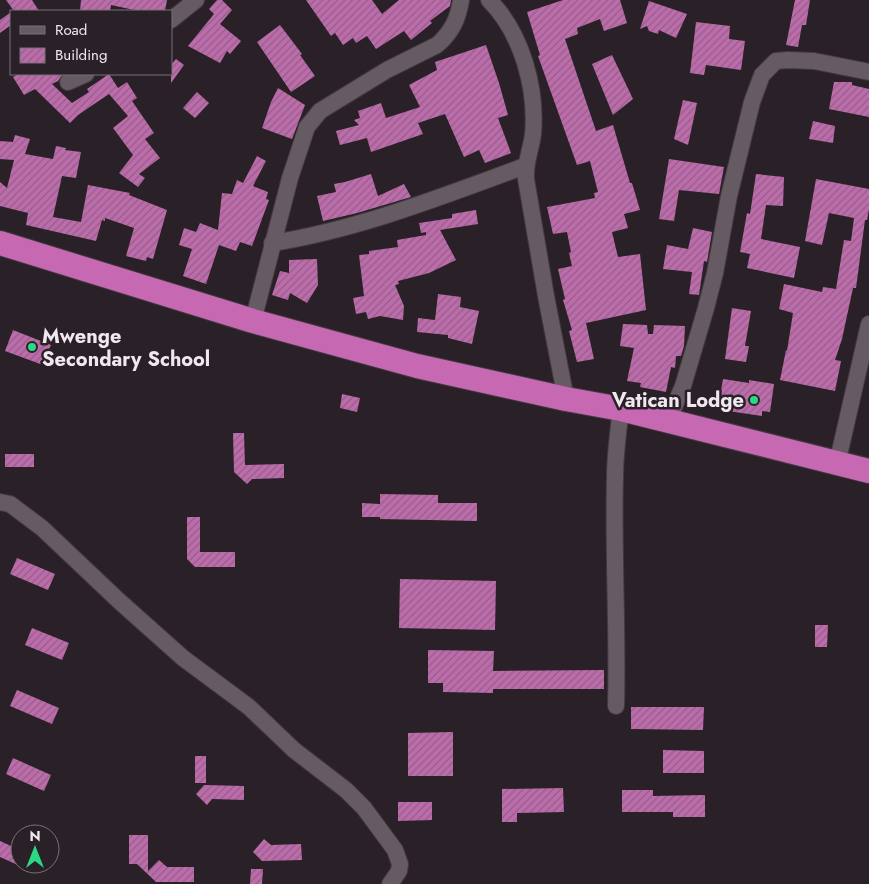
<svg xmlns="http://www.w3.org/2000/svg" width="869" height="884" viewBox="0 0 869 884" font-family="Jost,sans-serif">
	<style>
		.building { fill: url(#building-hatch) }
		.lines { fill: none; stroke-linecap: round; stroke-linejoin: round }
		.minor-casing { stroke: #443a41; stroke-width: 18 }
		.highway-casing { stroke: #443a41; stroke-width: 26 }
		.minor { stroke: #665a63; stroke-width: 16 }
		.highway { stroke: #c668b2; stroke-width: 24 }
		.poi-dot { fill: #2bd884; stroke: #2a2028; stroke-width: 2 }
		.labels { text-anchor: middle; stroke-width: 5; stroke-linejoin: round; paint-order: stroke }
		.poi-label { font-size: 20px; font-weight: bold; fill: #f0e8ee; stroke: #2a2028; text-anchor: start }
	</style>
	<defs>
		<pattern id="building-hatch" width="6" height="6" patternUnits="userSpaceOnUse" patternTransform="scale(1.25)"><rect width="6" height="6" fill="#bc6caa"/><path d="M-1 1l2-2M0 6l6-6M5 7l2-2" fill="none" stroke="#935f87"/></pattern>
	</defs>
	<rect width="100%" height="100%" fill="#2a2028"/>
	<!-- building -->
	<g class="building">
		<polygon points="6,0 32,0 39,11 14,11"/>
		<polygon points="81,0 167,0 165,11 139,11 111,5 110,11 80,11"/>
		<polygon points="217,0 222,0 232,10 220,24 241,41 230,54 227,51 220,63 188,46 214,14 209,9"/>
		<polygon points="306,0 372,0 382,14 399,0 451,0 450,6 430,21 432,23 411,40 404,31 376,49 367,36 356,43 353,38 343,45 335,33 331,36"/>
		<polygon points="563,0 620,0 627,23 604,31 600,19 577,28 578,34 565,39 596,131 613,125 630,183 632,183 640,210 624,214 628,228 612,232 618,257 640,254 646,310 586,323 594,359 577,362 569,331 572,330 563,300 565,299 558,269 572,266 569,253 571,252 567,232 553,234 547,207 595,198 594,193 598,192 590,161 577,165 538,56 540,55 527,12"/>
		<polygon points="795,0 810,0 806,25 802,25 798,47 786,45"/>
		<polygon points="649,1 687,14 676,38 659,30 658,34 649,31 647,26 640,29"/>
		<polygon points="11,12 11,25 0,33 0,20"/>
		<polygon points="696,22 730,26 729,39 745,41 741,70 706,65 704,75 690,73"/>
		<polygon points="280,25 302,54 300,55 315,76 291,92 257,42"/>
		<polygon points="486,45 499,83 508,115 498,118 511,153 485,163 479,150 464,157 445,114 418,123 423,134 371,152 367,138 340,145 336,131 359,125 354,120 360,118 358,111 381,103 386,118 420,107 409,85 437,70 435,62"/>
		<polygon points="612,55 633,99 613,115 592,64"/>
		<polygon points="176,59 184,65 171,83 171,65"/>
		<polygon points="19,74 63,74 58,81 52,84 72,103 89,92 87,89 109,74 118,88 127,82 137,98 132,101 154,133 145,139 160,158 139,174 145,178 138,187 119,173 133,155 113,128 128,116 109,94 78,115 70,123 35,89 24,95 13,77"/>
		<polygon points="834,82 852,82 852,85 869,89 869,117 829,109"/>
		<polygon points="278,88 305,105 292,139 262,128 271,102"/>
		<polygon points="197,92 209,103 195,118 183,108"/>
		<polygon points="683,100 697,103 688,145 674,139"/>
		<polygon points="813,121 835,126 833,143 809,139"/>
		<polygon points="15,135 30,139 25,154 53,159 56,146 66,148 65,150 81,152 76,178 62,176 53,217 81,222 88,185 130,193 129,195 167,210 153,259 147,257 146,261 126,256 134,228 105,218 105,221 102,220 96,241 26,225 28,213 0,206 0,182 7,188 14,160 0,159 0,141 13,142"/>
		<polygon points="257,156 266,161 253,186 268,192 266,199 269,200 252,246 240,242 236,251 219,245 206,284 183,276 192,249 179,245 184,228 196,232 200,223 218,230 222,193 232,194 237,180 243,183"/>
		<polygon points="669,159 724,167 719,194 679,190 674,221 659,219"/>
		<polygon points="371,174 378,196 404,184 411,197 357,213 323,221 317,196 336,192 334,184 345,182"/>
		<polygon points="756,174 784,177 783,206 766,205 761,239 800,247 794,278 747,268 750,254 740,252 747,213 750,214"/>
		<polygon points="816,179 869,189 869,209 867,220 865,220 856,288 853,288 842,339 835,360 841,361 835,391 780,380 786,350 787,351 793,313 779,309 784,284 822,292 823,287 836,289 844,240 851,241 854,218 829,213 822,245 805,241"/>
		<polygon points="476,210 478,224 440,230 456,260 429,273 398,281 399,284 395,285 404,306 403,320 380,316 368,319 366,312 356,314 353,298 364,296 359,255 369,254 369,251 398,247 397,240 426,235 426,232 421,233 419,223 452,218 452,214"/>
		<polygon points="693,228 712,232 707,262 704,261 699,295 689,294 692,272 663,269 667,245 688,249"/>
		<polygon points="317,259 318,285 307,303 290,293 288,300 272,295 280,271 289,273 289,260"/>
		<polygon points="438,294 461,297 460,307 479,311 472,344 448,338 448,335 417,332 418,318 435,320"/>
		<polygon points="732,308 751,311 745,346 749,346 746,362 725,359"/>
		<polygon points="623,324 647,325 648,334 653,334 654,325 685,326 684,346 681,356 676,356 675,368 671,367 666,392 640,387 641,383 627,381 634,348 620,346"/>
		<polygon points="13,330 51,345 43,365 5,351"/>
		<polygon points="723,379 749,383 749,380 774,384 770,412 762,411 762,416 728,411 730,398 720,396"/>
		<polygon points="342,394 360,398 357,412 340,408"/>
		<polygon points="233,433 244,433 245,465 284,464 284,478 252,479 247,484 234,472"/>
		<rect x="5" y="454" width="29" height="13"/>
		<polygon points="380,494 438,495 438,503 477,503 477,521 380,519 380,517 362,517 362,503 380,504"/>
		<polygon points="187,517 200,517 200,552 235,552 235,567 195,567 187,559"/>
		<polygon points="17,558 55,574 48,590 10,574"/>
		<polygon points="400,579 496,581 495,630 399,628"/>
		<polygon points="815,625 828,625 827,647 815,647"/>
		<polygon points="32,628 69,643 62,660 25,645"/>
		<polygon points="428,650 494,651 493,671 604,670 604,689 493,689 493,693 443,692 443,683 428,683"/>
		<polygon points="17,690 59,708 52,724 10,706"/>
		<polygon points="631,707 704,707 703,730 631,729"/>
		<polygon points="453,732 453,776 408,776 408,733"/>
		<polygon points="663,750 704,751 704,773 663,773"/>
		<rect x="195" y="756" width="11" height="27"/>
		<polygon points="13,758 51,775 44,791 6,774"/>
		<polygon points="204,785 244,786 244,800 212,799 207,805 196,794"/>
		<polygon points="563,788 564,812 517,813 517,822 502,822 502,789"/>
		<polygon points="622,790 653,790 653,796 705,795 705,817 673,817 673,812 622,812"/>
		<polygon points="398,802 432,802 432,820 398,821"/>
		<polygon points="129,835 148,835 148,871 159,860 167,867 194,867 194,882 156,882 137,864 129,864"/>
		<polygon points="264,839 271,845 301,844 302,860 262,861 253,852"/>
		<polygon points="0,841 20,850 20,866 0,857"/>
		<polygon points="251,869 263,869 262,884 250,884"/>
	</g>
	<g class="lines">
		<defs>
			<g id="minor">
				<path d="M489,0C522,33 537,89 533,134C531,151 525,160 526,179L546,296L566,399"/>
				<polyline points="171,20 196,0"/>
				<polyline points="68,82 86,74"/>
				<path d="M272,243C360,229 443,196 525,166"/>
				<path d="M253,321L290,178L307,127L320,111L387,70L437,45C452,32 458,19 461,0"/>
				<polyline points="668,421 683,386 706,308 715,273 729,196 752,102 762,75 776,61 788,60 814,61 869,72"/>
				<polyline points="837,464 869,324"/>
				<polyline points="0,502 10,504 42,528 118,600 183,658 249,707 294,750 346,790 364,808 395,850 400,864 399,871 390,884"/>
				<path d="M616,706C618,630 613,554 615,477C615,455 618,432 621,409"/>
			</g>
			<polyline id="highway" points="0,243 253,321 417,366 566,399 621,409 869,471"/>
		</defs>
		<!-- minor casing -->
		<use href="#minor" class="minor-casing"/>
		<!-- highway casing -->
		<use href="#highway" class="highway-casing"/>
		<!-- minor -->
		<use href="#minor" class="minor"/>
		<!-- highway -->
		<use href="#highway" class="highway"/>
	</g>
	<!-- markers -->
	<g class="poi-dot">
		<circle cx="32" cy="347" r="5"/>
		<circle cx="754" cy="400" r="5"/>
	</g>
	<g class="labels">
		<!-- poi labels -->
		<g class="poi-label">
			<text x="42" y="343">Mwenge<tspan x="42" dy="23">Secondary School</tspan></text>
			<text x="744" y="407" text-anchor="end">Vatican Lodge</text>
		</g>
	</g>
	<!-- legend -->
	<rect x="10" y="10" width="162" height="65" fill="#2a2028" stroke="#797077"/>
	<rect x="20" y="26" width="25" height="8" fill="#665a63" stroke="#797077"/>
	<text x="55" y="35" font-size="15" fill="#f0e8ee">Road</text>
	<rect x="20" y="48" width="25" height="15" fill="url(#building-hatch)" stroke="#797077"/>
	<text x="55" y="60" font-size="15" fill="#f0e8ee">Building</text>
	<!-- north arrow -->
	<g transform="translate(35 849)"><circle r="24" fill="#2a2028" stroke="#797077"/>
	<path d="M0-4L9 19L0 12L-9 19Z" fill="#2bd884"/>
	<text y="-8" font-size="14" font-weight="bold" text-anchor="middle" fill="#f0e8ee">N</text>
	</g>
</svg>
